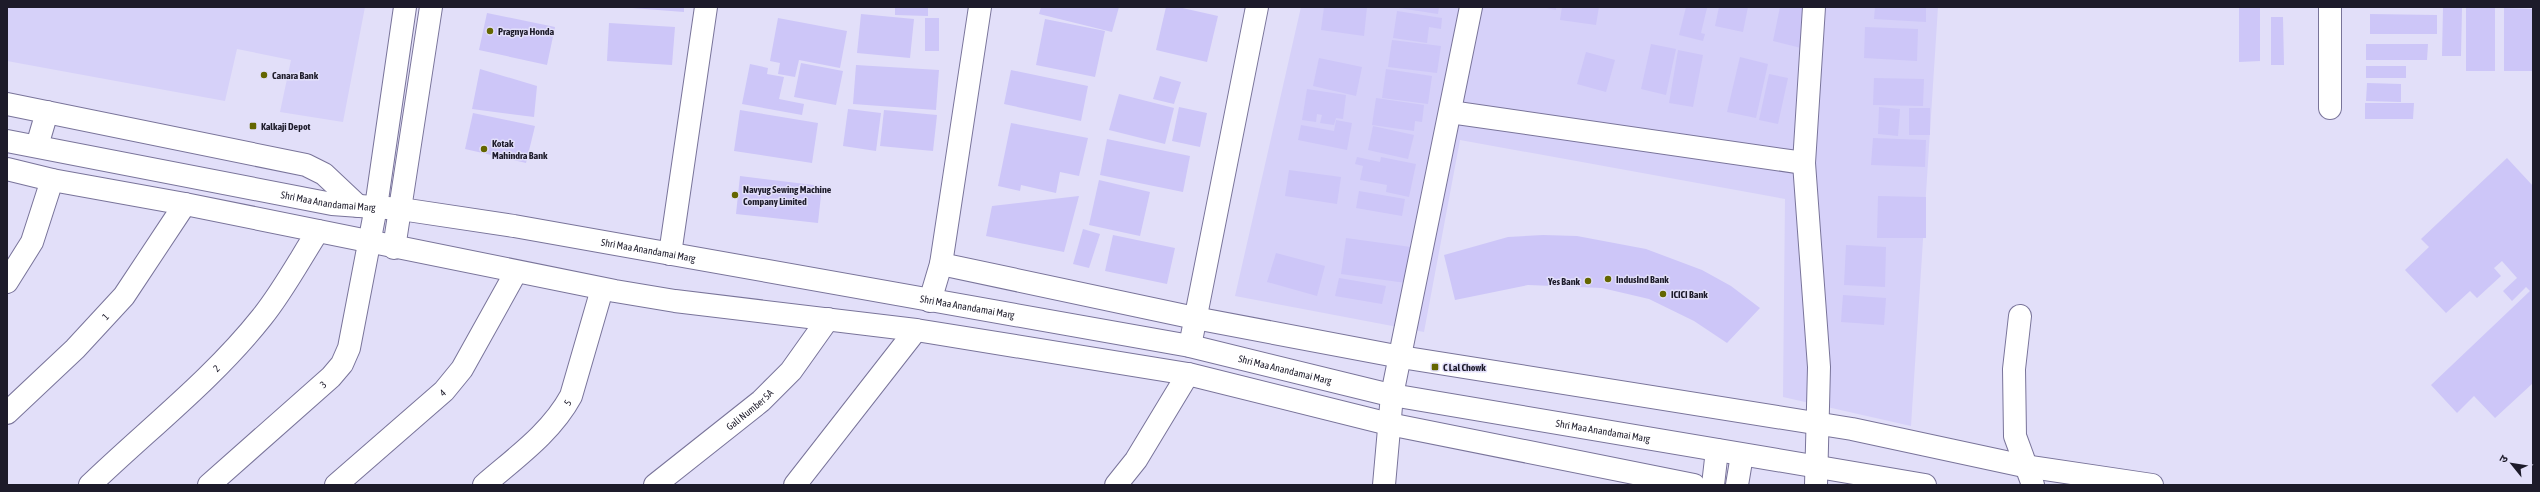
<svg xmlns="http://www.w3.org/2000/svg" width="2540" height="492" viewBox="0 0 2540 492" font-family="'Asap Condensed','Noto Sans Devanagari',sans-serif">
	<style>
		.built { fill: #d6d1f9 }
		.building { fill: #cdc6f8 }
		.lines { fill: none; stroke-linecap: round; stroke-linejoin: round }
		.minor-casing { stroke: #79749a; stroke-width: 24 }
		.major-casing { stroke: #79749a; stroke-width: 24 }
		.minor { stroke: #fff; stroke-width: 22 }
		.major { stroke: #fff; stroke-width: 22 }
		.poi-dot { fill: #646600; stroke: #e2dff9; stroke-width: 1.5 }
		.labels { text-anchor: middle; stroke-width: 3; stroke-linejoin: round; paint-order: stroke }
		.poi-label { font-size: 10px; font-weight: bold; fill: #1d1b2a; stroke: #e2dff9; text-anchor: start }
		.street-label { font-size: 10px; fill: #1d1b2a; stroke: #e2dff9 }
	</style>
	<rect width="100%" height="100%" fill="#e2dff9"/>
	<!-- built -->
	<g class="built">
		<polygon points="7,7 365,7 343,122 280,112 291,60 237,49 225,101 7,61"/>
		<polygon points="1301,7 1938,7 1911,426 1783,397 1785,199 1460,140 1424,332 1235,296"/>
	</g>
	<!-- building -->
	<g class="building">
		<polygon points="619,7 684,7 684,12"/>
		<polygon points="895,7 928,7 928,16 895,15"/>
		<polygon points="1041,7 1119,7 1112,32 1039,14"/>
		<polygon points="1166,7 1178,7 1218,16 1207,62 1156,50"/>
		<polygon points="1324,7 1367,7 1364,36 1321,30"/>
		<polygon points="1392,7 1439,7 1438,14"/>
		<polygon points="1542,7 1556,7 1556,10"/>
		<polygon points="1562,7 1599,7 1596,25 1560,20"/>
		<polygon points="1686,7 1707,8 1701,33 1705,34 1703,41 1679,35"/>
		<polygon points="1719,7 1748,7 1743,32 1715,26"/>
		<polygon points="1780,7 1810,7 1801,48 1773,41"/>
		<polygon points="1875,7 1926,7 1926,22 1874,19"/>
		<polygon points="2239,7 2260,7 2260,61 2239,62"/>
		<polygon points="2443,8 2462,8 2461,56 2442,56"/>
		<rect x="2466" y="8" width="29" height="63"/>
		<polygon points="2504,8 2533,9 2533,71 2504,71"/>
		<polygon points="1397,11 1442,18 1441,29 1429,27 1427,43 1393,38"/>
		<polygon points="487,13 555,27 547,65 479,50"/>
		<polygon points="861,14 914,19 910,58 857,53"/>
		<polygon points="2370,14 2437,15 2437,34 2370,34"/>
		<polygon points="2271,17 2283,17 2284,65 2271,65"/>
		<polygon points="778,18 847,31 840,68 799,60 795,77 778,74 780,63 770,61"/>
		<rect x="925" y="18" width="14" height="33"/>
		<polygon points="1045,19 1105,31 1095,77 1036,65"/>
		<polygon points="609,23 675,27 672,65 607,61"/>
		<polygon points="1865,27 1918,29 1917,61 1864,58"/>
		<polygon points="1392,40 1441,46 1437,73 1388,67"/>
		<polygon points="1651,44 1676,49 1666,95 1641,89"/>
		<polygon points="2366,44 2428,44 2427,60 2366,60"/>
		<polygon points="1678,50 1703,55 1693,107 1669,103"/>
		<polygon points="1586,52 1615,60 1606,92 1577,84"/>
		<polygon points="1740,57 1768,64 1756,118 1727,112"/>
		<polygon points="1319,58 1362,67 1356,96 1313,86"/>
		<polygon points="801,63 843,71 836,105 794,97"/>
		<polygon points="750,64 768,68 767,74 784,77 779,99 804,104 802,115 742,104"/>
		<polygon points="856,65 939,70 936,110 853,104"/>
		<rect x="2366" y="66" width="40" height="12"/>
		<polygon points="480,69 537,86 534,117 472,109"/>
		<polygon points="1386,69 1432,76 1428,104 1382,98"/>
		<polygon points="1011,70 1088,86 1081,121 1004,104"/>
		<polygon points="1769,74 1788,78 1778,124 1759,120"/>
		<polygon points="1160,76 1181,82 1174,104 1153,99"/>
		<polygon points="1874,78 1924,79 1923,106 1873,105"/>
		<polygon points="2367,83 2401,84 2401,102 2366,101"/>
		<polygon points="1307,89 1346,95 1343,119 1336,118 1334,125 1320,123 1322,115 1317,114 1316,122 1302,120"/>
		<polygon points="1119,94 1174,108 1165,144 1109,130"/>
		<polygon points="1376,98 1424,105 1422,122 1415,121 1414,131 1372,125"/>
		<polygon points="2365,103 2414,103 2413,119 2365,119"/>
		<polygon points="1179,107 1207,113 1200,147 1172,141"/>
		<polygon points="1879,107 1900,109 1898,136 1878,134"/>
		<rect x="1909" y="108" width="21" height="27"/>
		<polygon points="848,109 881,113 876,151 843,146"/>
		<polygon points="740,110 818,123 812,163 734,151"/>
		<polygon points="884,110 937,115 933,151 880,146"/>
		<polygon points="473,113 535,126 526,163 465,149"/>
		<polygon points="1336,120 1352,123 1347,150 1298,140 1301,125 1334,131"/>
		<polygon points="1011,123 1088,138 1079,176 1060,172 1056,193 1021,185 1020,191 998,186"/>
		<polygon points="1373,126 1414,135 1408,159 1368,150"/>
		<polygon points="1873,138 1926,140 1925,167 1871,165"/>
		<polygon points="1107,139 1190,156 1183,192 1100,175"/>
		<polygon points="1357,157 1380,162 1381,157 1416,164 1409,197 1386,192 1387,185 1360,180 1363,166 1355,164"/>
		<polygon points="2507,158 2533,186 2533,383 2495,418 2474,396 2457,413 2431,385 2530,291 2526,287 2512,301 2503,291 2517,278 2502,261 2494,268 2501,276 2477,298 2470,291 2446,313 2405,270 2429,247 2421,239"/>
		<polygon points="1289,170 1341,177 1337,204 1285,196"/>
		<polygon points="740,176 822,186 818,223 736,214"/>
		<polygon points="1099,180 1150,192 1140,236 1089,225"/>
		<polygon points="1359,191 1405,199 1402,216 1356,208"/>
		<polygon points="1079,196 1064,252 986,236 992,206"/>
		<polygon points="1878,196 1926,197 1926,238 1877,238"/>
		<polygon points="1083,229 1100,234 1089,268 1073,264"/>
		<polygon points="1113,235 1175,248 1167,284 1105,271"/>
		<polygon points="1543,235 1577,236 1646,249 1702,270 1731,286 1760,308 1727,343 1694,321 1649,299 1602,288 1528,285 1455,300 1444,255 1508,237"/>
		<polygon points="1346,238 1411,247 1406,283 1341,274"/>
		<polygon points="1846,245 1886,247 1885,287 1844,285"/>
		<polygon points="1276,253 1325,266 1317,296 1267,282"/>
		<polygon points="1339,278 1386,286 1382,304 1335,296"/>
		<polygon points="1843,295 1886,298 1884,325 1841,322"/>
	</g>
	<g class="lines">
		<defs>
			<g id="minor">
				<polyline points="1814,7 1804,163 1819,367 1816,485"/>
				<polyline points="7,104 306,165 324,174 358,206"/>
				<polyline points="2330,108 2330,7"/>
				<polyline points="1450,112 1804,163"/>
				<polyline points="37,146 47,112"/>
				<polyline points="394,248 431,7"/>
				<polyline points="670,254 706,7"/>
				<polyline points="941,264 1195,318 1401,357 1852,429 2024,466 2152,485"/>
				<polyline points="7,282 32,242 52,180"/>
				<polyline points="930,301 941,264 980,7"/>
				<polyline points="2020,316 2014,369 2015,436 2033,485"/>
				<polyline points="1190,346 1257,7"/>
				<path id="s1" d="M7,413L75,349L124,296L185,204"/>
				<path id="s2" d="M90,485C147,430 212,380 262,317C283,291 300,259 318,231"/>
				<path id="s3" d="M209,485L331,377L342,364L349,348L376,207L405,7"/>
				<path id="s4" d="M336,485L444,391L462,369L516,272"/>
				<path id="s5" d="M484,485C515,458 551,433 571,396L602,289"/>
				<path id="s6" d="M655,485L761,401L791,371L828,319"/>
				<polyline points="795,485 916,330"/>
				<polyline points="1116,485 1136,460 1188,374"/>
				<polyline points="1384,485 1392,395 1471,7"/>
				<polyline points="1713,485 1717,450"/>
				<polyline points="1737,485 1742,455"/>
			</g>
			<g id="major">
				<path id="s7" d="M7,141L332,204L401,209L514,226L1190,346L1386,394L1925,485"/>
				<polyline points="7,169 52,180 185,204 615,291 675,301 916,330 1188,374 1389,424 1694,485"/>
			</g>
		</defs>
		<!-- minor casing -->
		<use href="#minor" class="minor-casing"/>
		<!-- major casing -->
		<use href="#major" class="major-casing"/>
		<!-- minor -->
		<use href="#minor" class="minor"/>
		<!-- major -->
		<use href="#major" class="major"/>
	</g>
	<!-- markers -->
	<g class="poi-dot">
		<circle cx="490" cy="31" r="4"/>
		<circle cx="264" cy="75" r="4"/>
		<rect x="249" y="122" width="8" height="8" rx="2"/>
		<circle cx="484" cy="149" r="4"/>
		<circle cx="735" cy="195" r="4"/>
		<circle cx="1608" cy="279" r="4"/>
		<circle cx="1588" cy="281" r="4"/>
		<circle cx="1663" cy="294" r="4"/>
		<rect x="1431" y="363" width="8" height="8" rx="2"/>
	</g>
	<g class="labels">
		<!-- poi labels -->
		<g class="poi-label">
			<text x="498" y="35">Pragnya Honda</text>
			<text x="272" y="79">Canara Bank</text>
			<text x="261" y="130">Kalkaji Depot</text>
			<text x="492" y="147">Kotak<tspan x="492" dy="12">Mahindra Bank</tspan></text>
			<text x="743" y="193">Navyug Sewing Machine<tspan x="743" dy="12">Company Limited</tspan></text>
			<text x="1616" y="283">IndusInd Bank</text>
			<text x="1580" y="285" text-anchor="end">Yes Bank</text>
			<text x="1671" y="298">ICICI Bank</text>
			<text x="1443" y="371">C Lal Chowk</text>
		</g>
		<!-- street labels -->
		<g class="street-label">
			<text dy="4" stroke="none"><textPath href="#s7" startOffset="327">Shri Maa Anandamai Marg</textPath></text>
			<text dy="4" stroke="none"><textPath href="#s7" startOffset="651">Shri Maa Anandamai Marg</textPath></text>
			<text dy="4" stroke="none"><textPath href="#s7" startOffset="975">Shri Maa Anandamai Marg</textPath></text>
			<text dy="4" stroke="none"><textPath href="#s1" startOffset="138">1</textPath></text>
			<text dy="4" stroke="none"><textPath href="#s2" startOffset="172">2</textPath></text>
			<text dy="4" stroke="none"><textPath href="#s7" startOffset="1299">Shri Maa Anandamai Marg</textPath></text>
			<text dy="4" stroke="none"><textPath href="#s3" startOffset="152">3</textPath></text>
			<text dy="4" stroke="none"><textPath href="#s4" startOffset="141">4</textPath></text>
			<text dy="4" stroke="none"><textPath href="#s5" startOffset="118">5</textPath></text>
			<text dy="4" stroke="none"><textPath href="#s6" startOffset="121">Gali Number 5A</textPath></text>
			<text dy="4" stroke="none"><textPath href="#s7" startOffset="1623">Shri Maa Anandamai Marg</textPath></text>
		</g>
	</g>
	<!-- border -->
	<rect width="2540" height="492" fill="none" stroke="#1d1b2a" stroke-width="16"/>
	<!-- north arrow -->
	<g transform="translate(2512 464) rotate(300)" stroke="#e2dff9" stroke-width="3" paint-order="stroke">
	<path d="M0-3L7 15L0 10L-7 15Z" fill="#1d1b2a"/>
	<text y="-6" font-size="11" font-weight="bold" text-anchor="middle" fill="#1d1b2a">उ</text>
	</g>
</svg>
